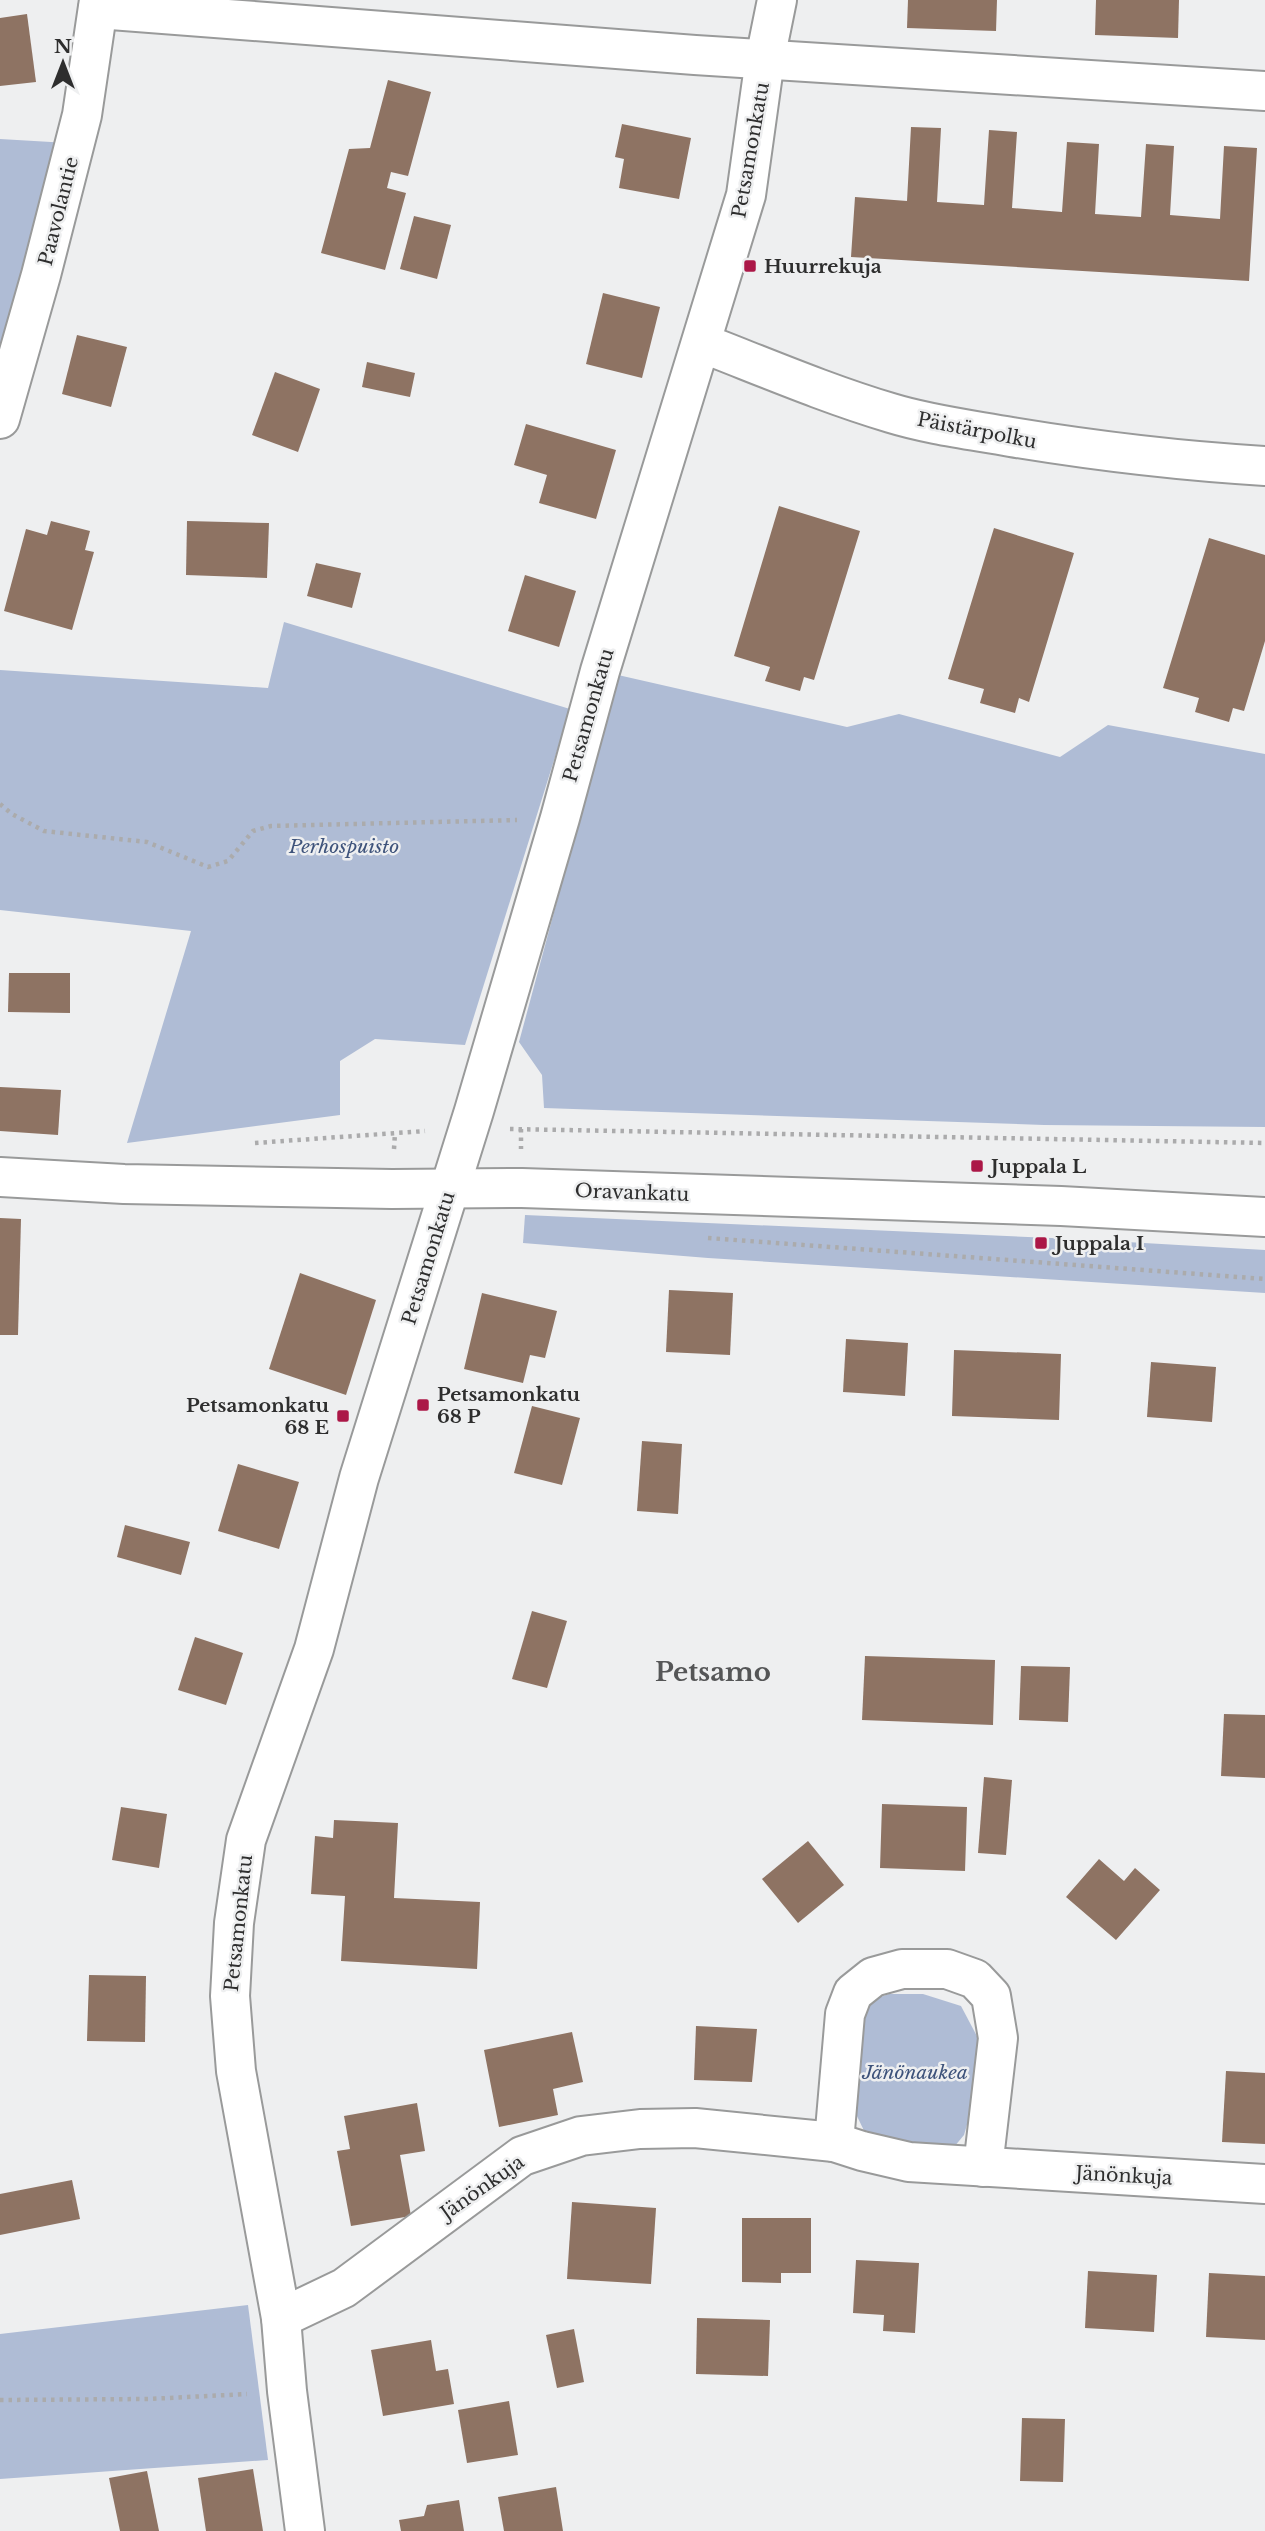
<svg xmlns="http://www.w3.org/2000/svg" width="1265" height="2531" viewBox="0 0 1265 2531" font-family="'Libre Baskerville',serif">
	<style>
		.green { fill: #afbcd5 }
		.building { fill: #8e7363 }
		.lines { fill: none; stroke-linecap: round; stroke-linejoin: round }
		.minor-casing { stroke: #999a9a; stroke-width: 42 }
		.tertiary-casing { stroke: #999a9a; stroke-width: 42 }
		.path { stroke: #ababac; stroke-width: 4.5; stroke-dasharray: 3.5 5; stroke-linecap: butt }
		.minor { stroke: #fff; stroke-width: 38 }
		.tertiary { stroke: #fff; stroke-width: 38 }
		.poi-dot { fill: #ab1747; stroke: #eeeff0; stroke-width: 2.5 }
		.labels { text-anchor: middle; stroke-width: 5; stroke-linejoin: round; paint-order: stroke }
		.street-label { font-size: 19px; fill: #2e2e2e; stroke: #eeeff0 }
		.poi-label { font-size: 19px; font-weight: bold; fill: #2e2e2e; stroke: #eeeff0; text-anchor: start }
		.park-label { font-size: 19px; font-style: italic; fill: #3e537b; stroke: #eeeff0 }
		.district-label { font-size: 26px; font-weight: bold; fill: #555657; stroke: #eeeff0 }
	</style>
	<rect width="100%" height="100%" fill="#eeeff0"/>
	<!-- green -->
	<g class="green">
		<polygon points="0,139 68,143 0,379"/>
		<polygon points="284,622 570,709 465,1045 375,1039 340,1061 340,1115 127,1143 191,931 0,910 0,670 268,688"/>
		<polygon points="618,675 847,727 899,714 1060,757 1108,725 1265,754 1265,1127 1044,1125 544,1108 542,1075 519,1042"/>
		<polygon points="525,1215 1075,1239 1265,1250 1265,1293 708,1258 523,1243"/>
		<polygon points="889,1994 923,1994 961,2006 979,2040 974,2101 964,2135 949,2153 869,2141 855,2112 861,2022 869,2001"/>
		<polygon points="248,2305 268,2460 0,2479 0,2334"/>
	</g>
	<!-- building -->
	<g class="building">
		<polygon points="908,0 997,0 996,31 907,28"/>
		<polygon points="1096,0 1179,0 1178,38 1095,35"/>
		<polygon points="27,14 36,82 0,86 0,18"/>
		<polygon points="388,80 431,92 408,176 391,172 387,188 406,193 385,270 321,253 349,149 370,148"/>
		<polygon points="622,124 691,138 679,199 619,188 624,159 615,157"/>
		<polygon points="911,127 941,128 937,202 984,205 989,130 1017,132 1012,208 1062,212 1067,142 1099,144 1095,214 1141,217 1146,144 1174,146 1170,215 1220,219 1224,146 1257,148 1249,281 851,257 855,197 907,201"/>
		<polygon points="414,216 451,225 437,279 400,269"/>
		<polygon points="603,293 660,307 642,378 586,364"/>
		<polygon points="77,335 127,347 111,407 62,394"/>
		<polygon points="367,362 415,373 410,397 362,387"/>
		<polygon points="275,372 320,389 298,452 252,435"/>
		<polygon points="526,424 616,450 596,519 539,503 547,475 514,465"/>
		<polygon points="779,506 860,531 814,680 804,677 800,691 765,681 770,667 734,656"/>
		<polygon points="51,521 90,531 85,550 94,552 72,630 4,611 26,529 47,535"/>
		<polygon points="187,521 269,523 267,578 186,575"/>
		<polygon points="994,528 1074,553 1029,702 1019,698 1015,713 980,703 984,689 948,679"/>
		<polygon points="1209,538 1265,555 1265,641 1244,711 1233,708 1229,722 1195,712 1199,698 1163,688"/>
		<polygon points="316,563 361,573 352,608 307,596"/>
		<polygon points="525,575 576,591 559,647 508,631"/>
		<polygon points="9,973 70,973 70,1013 8,1012"/>
		<polygon points="0,1087 61,1090 58,1135 0,1131"/>
		<polygon points="0,1218 21,1219 18,1335 0,1335"/>
		<polygon points="300,1273 376,1300 346,1395 269,1369"/>
		<polygon points="669,1290 733,1293 730,1355 666,1352"/>
		<polygon points="482,1293 557,1311 545,1358 530,1355 523,1383 464,1369"/>
		<polygon points="846,1339 908,1343 905,1396 843,1392"/>
		<polygon points="954,1350 1061,1354 1059,1420 952,1416"/>
		<polygon points="1151,1362 1216,1367 1212,1422 1147,1417"/>
		<polygon points="532,1406 580,1418 562,1485 514,1473"/>
		<polygon points="642,1441 682,1444 678,1514 637,1511"/>
		<polygon points="238,1464 299,1482 279,1549 218,1531"/>
		<polygon points="125,1525 190,1542 181,1575 117,1557"/>
		<polygon points="532,1611 567,1621 547,1688 512,1679"/>
		<polygon points="195,1637 243,1653 226,1705 178,1690"/>
		<polygon points="865,1656 995,1660 993,1725 862,1720"/>
		<polygon points="1021,1666 1070,1667 1068,1722 1019,1720"/>
		<polygon points="1224,1714 1265,1715 1265,1778 1221,1776"/>
		<polygon points="984,1777 1012,1780 1006,1855 978,1853"/>
		<polygon points="882,1804 967,1807 965,1871 880,1868"/>
		<polygon points="121,1807 167,1814 159,1868 112,1860"/>
		<polygon points="334,1820 398,1823 394,1898 480,1902 477,1969 341,1961 345,1896 311,1894 315,1836 333,1838"/>
		<polygon points="808,1841 844,1885 798,1923 762,1879"/>
		<polygon points="1099,1859 1124,1881 1135,1868 1160,1890 1116,1940 1066,1897"/>
		<polygon points="89,1975 146,1976 145,2042 87,2041"/>
		<polygon points="696,2026 757,2029 752,2082 694,2080"/>
		<polygon points="572,2032 583,2082 553,2089 558,2115 499,2127 484,2050"/>
		<polygon points="1226,2071 1265,2073 1265,2144 1222,2142"/>
		<polygon points="417,2103 425,2151 400,2155 411,2216 351,2226 337,2151 350,2149 344,2116"/>
		<polygon points="72,2180 80,2219 0,2235 0,2194"/>
		<polygon points="572,2202 656,2208 651,2284 567,2279"/>
		<polygon points="742,2218 811,2218 811,2273 781,2273 781,2283 742,2282"/>
		<polygon points="856,2260 919,2263 915,2333 883,2331 884,2315 853,2313"/>
		<polygon points="1088,2271 1157,2275 1154,2332 1085,2328"/>
		<polygon points="1209,2273 1265,2276 1265,2340 1206,2337"/>
		<polygon points="697,2318 770,2320 768,2376 696,2374"/>
		<polygon points="574,2329 584,2382 557,2388 546,2335"/>
		<polygon points="431,2340 436,2371 448,2369 454,2404 383,2416 371,2350"/>
		<polygon points="509,2401 518,2455 467,2463 458,2410"/>
		<polygon points="1022,2418 1065,2419 1063,2482 1020,2481"/>
		<polygon points="253,2469 263,2531 206,2531 198,2478"/>
		<polygon points="147,2471 159,2531 120,2531 109,2478"/>
		<polygon points="556,2487 563,2531 504,2531 498,2497"/>
		<polygon points="459,2500 464,2531 401,2531 399,2520 424,2516 427,2505"/>
	</g>
	<g class="lines">
		<defs>
			<g id="minor">
				<polyline points="98,9 695,55 1265,91"/>
				<path d="M702,343C764,367 827,394 891,413C930,425 972,430 1011,437C1096,451 1180,461 1265,466"/>
				<polyline points="0,419 41,275 82,115 99,0"/>
				<polyline points="834,2142 845,2014 853,1993 873,1977 902,1969 947,1969 975,1979 991,1996 998,2038 983,2167"/>
				<polyline points="281,2318 344,2288 522,2156 581,2136 640,2129 695,2128 834,2142 862,2151 909,2162 1265,2184"/>
				<polyline points="305,2531 287,2391 281,2318 236,2071 230,1996 234,1923 246,1840 314,1649 359,1478 474,1111 560,818 600,671 746,195 765,59 777,0"/>
			</g>
			<polyline id="tertiary" points="0,1177 124,1184 392,1189 522,1188 1061,1206 1265,1217"/>
		</defs>
		<!-- minor casing -->
		<use href="#minor" class="minor-casing"/>
		<!-- tertiary casing -->
		<use href="#tertiary" class="tertiary-casing"/>
		<!-- path -->
		<g class="path">
			<polyline points="0,804 12,814 44,831 147,842 208,867 228,861 253,831 271,826 517,820"/>
			<polyline points="510,1129 1265,1143"/>
			<polyline points="521,1129 521,1149"/>
			<polyline points="255,1143 425,1131"/>
			<polyline points="394,1149 395,1133"/>
			<polyline points="708,1238 1265,1279"/>
			<polyline points="0,2400 148,2399 247,2394"/>
		</g>
		<!-- minor -->
		<use href="#minor" class="minor"/>
		<!-- tertiary -->
		<use href="#tertiary" class="tertiary"/>
	</g>
	<!-- markers -->
	<g class="poi-dot">
		<rect x="743" y="259" width="14" height="14" rx="3.5"/>
		<rect x="970" y="1159" width="14" height="14" rx="3.5"/>
		<rect x="1034" y="1236" width="14" height="14" rx="3.5"/>
		<rect x="416" y="1398" width="14" height="14" rx="3.5"/>
		<rect x="336" y="1409" width="14" height="14" rx="3.5"/>
	</g>
	<g class="labels">
		<!-- street labels -->
		<g class="street-label">
			<text transform="translate(750 150) rotate(-80)" y="7">Petsamonkatu</text>
			<text transform="translate(58 211) rotate(-76)" y="7">Paavolantie</text>
			<text transform="translate(977 430) rotate(11)" y="7">Päistärpolku</text>
			<text transform="translate(588 715) rotate(-74)" y="7">Petsamonkatu</text>
			<text transform="translate(632 1192) rotate(2)" y="7">Oravankatu</text>
			<text transform="translate(428 1258) rotate(-73)" y="7">Petsamonkatu</text>
			<text transform="translate(238 1923) rotate(-84)" y="7">Petsamonkatu</text>
			<text transform="translate(1124 2175) rotate(3)" y="7">Jänönkuja</text>
			<text transform="translate(482 2187) rotate(-35)" y="7">Jänönkuja</text>
		</g>
		<!-- poi labels -->
		<g class="poi-label">
			<text x="764" y="273">Huurrekuja</text>
			<text x="991" y="1173">Juppala L</text>
			<text x="1055" y="1250">Juppala I</text>
			<text x="437" y="1401">Petsamonkatu<tspan x="437" dy="22">68 P</tspan></text>
			<text x="329" y="1412" text-anchor="end">Petsamonkatu<tspan x="329" dy="22">68 E</tspan></text>
		</g>
		<!-- park labels -->
		<g class="park-label">
			<text x="344" y="853">Perhospuisto</text>
			<text x="915" y="2079">Jänönaukea</text>
		</g>
		<!-- district labels -->
		<g class="district-label">
			<text x="713" y="1681">Petsamo</text>
		</g>
	</g>
	<!-- north arrow -->
	<g transform="translate(63 63)" stroke="#eeeff0" stroke-width="5" paint-order="stroke">
	<path d="M0-5L12 26L0 18L-12 26Z" fill="#2e2e2e"/>
	<text y="-10" font-size="19" font-weight="bold" text-anchor="middle" fill="#2e2e2e">N</text>
	</g>
</svg>
